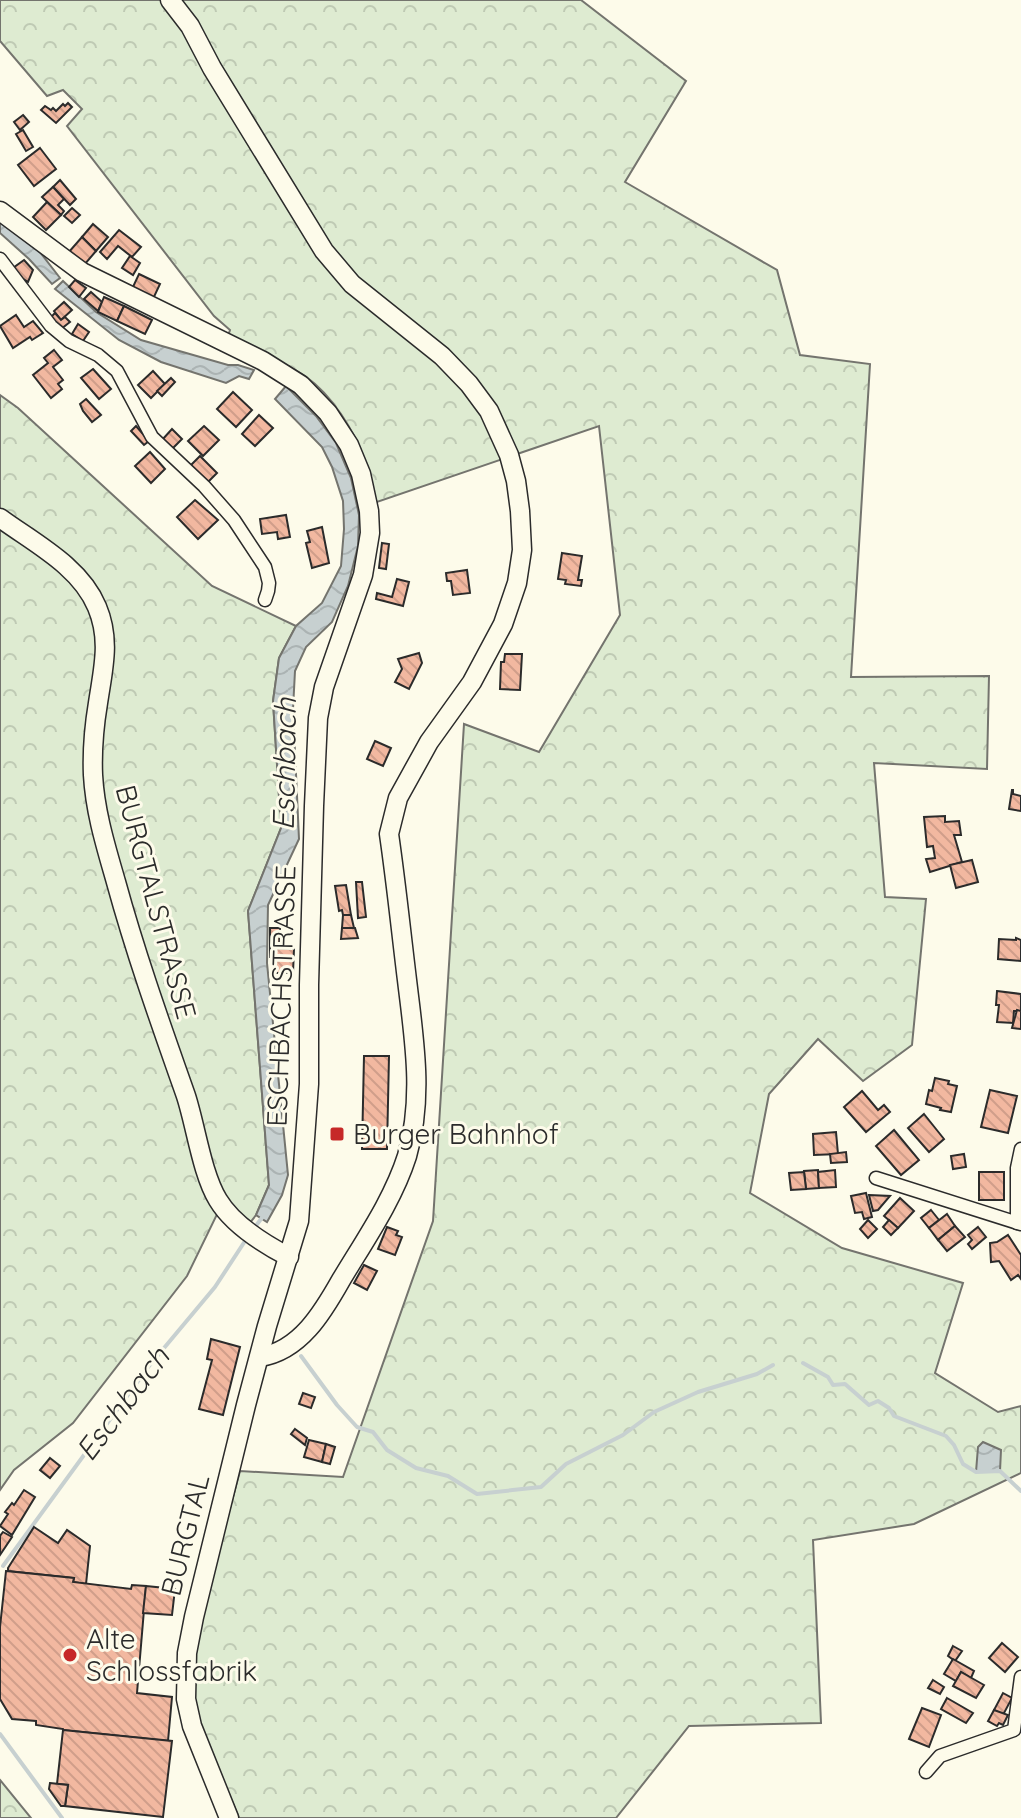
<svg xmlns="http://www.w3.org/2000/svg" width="1021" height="1818" viewBox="0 0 1021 1818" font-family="Quicksand,sans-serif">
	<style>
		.forest { fill: url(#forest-crowns); stroke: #74746e; stroke-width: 2 }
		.water { fill: url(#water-waves); stroke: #74746e; stroke-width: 2 }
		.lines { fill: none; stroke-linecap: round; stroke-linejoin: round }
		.stream { stroke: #c7d0d0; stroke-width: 4 }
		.building { fill: url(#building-back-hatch); stroke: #2b2b2b; stroke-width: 2 }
		.minor-casing { stroke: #2b2b2b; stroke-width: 15 }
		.secondary-casing { stroke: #2b2b2b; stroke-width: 21 }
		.minor { stroke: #fdfbea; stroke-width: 12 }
		.secondary { stroke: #fdfbea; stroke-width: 18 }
		.poi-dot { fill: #c62828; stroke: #fdfbea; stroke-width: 3 }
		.labels { text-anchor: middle; stroke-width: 6; stroke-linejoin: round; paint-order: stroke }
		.street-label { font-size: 28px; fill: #2b2b2b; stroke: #fdfbea }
		.poi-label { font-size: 28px; fill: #2b2b2b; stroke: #fdfbea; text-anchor: start }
		.water-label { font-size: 30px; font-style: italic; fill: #2b2b2b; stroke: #fdfbea }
	</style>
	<defs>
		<pattern id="forest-crowns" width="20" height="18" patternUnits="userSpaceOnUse" patternTransform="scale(2)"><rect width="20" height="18" fill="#deebd1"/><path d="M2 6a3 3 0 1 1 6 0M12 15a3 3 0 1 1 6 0" fill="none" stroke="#bfcab4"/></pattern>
		<pattern id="water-waves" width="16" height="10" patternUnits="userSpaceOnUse" patternTransform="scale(2)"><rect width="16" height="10" fill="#c7d0d0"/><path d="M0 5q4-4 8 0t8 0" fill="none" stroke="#abb3b3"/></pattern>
		<pattern id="building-back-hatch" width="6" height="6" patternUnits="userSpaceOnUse" patternTransform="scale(2)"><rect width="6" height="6" fill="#f2b8a0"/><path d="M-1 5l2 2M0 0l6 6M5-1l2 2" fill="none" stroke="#d09e8a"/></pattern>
	</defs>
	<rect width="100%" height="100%" fill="#fdfbea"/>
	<!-- forest -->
	<g class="forest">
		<path d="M0,0H581L686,81L625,182L777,270L800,355L870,364L851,677L989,676L987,769L874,763L885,897L926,899L912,1045L863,1081L818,1039L769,1094L750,1193L842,1248L963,1283L935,1373L998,1412L1021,1406V1473L914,1524L813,1540L821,1723L689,1726L616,1818H239L194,1712L192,1668L199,1623L240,1471L343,1477L433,1221L464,724L539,752L620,615L599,426L374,503C371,489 370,474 365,461C354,430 332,395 305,376C281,360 253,349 228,336L230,330L214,316L67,126L82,109L63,90L47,96L0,41Z"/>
		<polygon points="0,395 18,408 212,586 296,626 279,658 273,701 281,828 248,911 269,1185 256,1215 246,1228 221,1206 187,1276 73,1423 14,1470 0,1490"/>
		<polygon points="0,1780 31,1818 0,1818"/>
	</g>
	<!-- water -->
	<g class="water">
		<polygon points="0,220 36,247 60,278 52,284 29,259 0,233"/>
		<polygon points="63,281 96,312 141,340 228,365 238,365 254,370 249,379 239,376 226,383 161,362 119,340 55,289"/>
		<polygon points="286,386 316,416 336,443 351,478 359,515 358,546 348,586 332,622 306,647 295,671 293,709 299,839 268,905 267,963 288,1175 282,1195 267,1222 256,1215 269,1185 248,911 281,828 273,701 279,658 296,626 322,603 341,566 344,529 343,501 332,467 322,447 275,399"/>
		<polygon points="983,1442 1001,1450 1000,1471 976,1472 978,1447"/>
	</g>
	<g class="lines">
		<!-- stream -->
		<g class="stream">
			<polyline points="252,1231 264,1215"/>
			<polyline points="301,1356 337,1405 357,1427 373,1432 387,1450 416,1468 448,1476 477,1494 541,1487 566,1464 623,1435 654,1412 698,1392 757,1374 773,1365"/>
			<polyline points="803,1363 828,1377 833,1385 845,1384 869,1405 878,1401 889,1408 894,1416 946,1436 954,1445 963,1464 976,1472 1000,1471 1021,1491"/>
			<polyline points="3,1566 149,1366 215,1287 247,1238"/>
			<polyline points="0,1734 62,1818"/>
		</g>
	</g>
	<!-- building -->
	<g class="building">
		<polygon points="68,103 72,107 56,123 41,110 45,106 51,110 53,108 56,111 63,104 65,106"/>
		<polygon points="23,115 29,122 20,130 14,122"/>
		<polygon points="23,130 33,147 26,151 16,134"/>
		<polygon points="40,148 56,169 34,186 18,165"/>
		<polygon points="60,180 76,199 70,205 53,187"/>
		<polygon points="53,187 64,199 58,205 64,211 61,215 42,197"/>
		<polygon points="47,202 61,215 46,230 33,217"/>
		<polygon points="72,208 80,215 72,223 64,216"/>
		<polygon points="93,224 108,237 96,251 82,237"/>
		<polygon points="119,230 141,247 132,257 118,246 107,259 100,252"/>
		<polygon points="82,237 96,251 85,264 68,253"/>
		<polygon points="130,256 140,263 133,275 122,268"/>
		<polygon points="24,260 33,270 28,282 22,278 13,268"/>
		<polygon points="139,274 160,284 153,299 132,289"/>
		<polygon points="75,280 86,288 79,297 69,287"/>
		<polygon points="91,292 102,302 98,311 84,299"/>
		<polygon points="104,297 124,306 117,321 98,312"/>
		<polygon points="64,302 72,310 61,320 54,311"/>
		<polygon points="124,306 152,320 145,334 117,321"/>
		<polygon points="55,313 61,320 65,317 70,322 61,329 51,317"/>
		<polygon points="16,315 24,327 33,321 43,333 32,340 30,337 13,348 0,326"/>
		<polygon points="78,324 89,332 83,341 72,334"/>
		<polygon points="54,350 62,360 53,367 63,380 58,384 62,389 51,398 33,375 48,363 44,358"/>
		<polygon points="93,369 111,389 99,399 81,378"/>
		<polygon points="153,371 165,384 151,398 138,385"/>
		<polygon points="171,378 175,382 162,396 157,391"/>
		<polygon points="233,392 252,410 236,427 217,409"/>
		<polygon points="86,399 101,415 92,422 83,411 80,404"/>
		<polygon points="259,415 273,428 255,446 242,434"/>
		<polygon points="136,426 149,441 144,445 131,431"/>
		<polygon points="204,426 219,440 203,456 188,441"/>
		<polygon points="172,429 182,439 172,449 162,440"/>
		<polygon points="150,452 165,469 151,483 135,466"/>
		<polygon points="200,456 217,473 207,483 190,466"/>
		<polygon points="195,500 218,520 198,539 177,517"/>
		<polygon points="286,515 290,537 278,539 277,532 262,534 260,519"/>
		<polygon points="322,527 329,563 312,568 306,543 310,542 307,531"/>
		<polygon points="382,543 389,544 386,569 379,568"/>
		<polygon points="562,553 582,556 578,580 582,580 581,586 565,584 566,580 558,579"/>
		<polygon points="467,570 470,593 453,595 451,581 447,581 446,573"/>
		<polygon points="397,579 409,582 403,606 376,599 377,593 392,597"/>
		<polygon points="419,653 422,663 409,689 395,682 402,669 398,659"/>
		<polygon points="505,654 522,654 520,690 500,689 501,662 504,662"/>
		<polygon points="375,741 391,748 383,766 367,759"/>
		<polygon points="1012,790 1013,790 1013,794 1021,796 1021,811 1009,809"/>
		<polygon points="945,816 945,822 959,821 961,835 954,835 962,862 930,872 926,859 935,858 933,846 927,847 924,817"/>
		<polygon points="972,860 978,882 956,888 950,865"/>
		<polygon points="356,882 362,882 366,917 358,918"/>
		<polygon points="346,885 351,915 343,915 342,910 339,911 335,886"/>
		<polygon points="343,915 351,915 354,928 342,928"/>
		<polygon points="270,928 280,928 279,948 275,948 275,957 270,957"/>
		<polygon points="342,928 355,928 358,938 341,939"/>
		<polygon points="1016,938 1021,940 1021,961 998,959 999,939 1016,940"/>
		<polygon points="275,948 294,949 293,973 274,973"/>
		<polygon points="997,991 1021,994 1021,1011 1014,1011 1013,1023 997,1022 999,1005 996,1005"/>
		<polygon points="1017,1010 1021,1011 1021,1029 1012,1028"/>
		<polygon points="364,1056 389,1056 387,1149 362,1149"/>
		<polygon points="935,1078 949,1081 948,1084 957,1086 951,1112 940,1110 941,1108 926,1104 929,1090 932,1091"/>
		<polygon points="990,1090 1017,1096 1008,1133 981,1127"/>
		<polygon points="862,1091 878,1110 884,1105 890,1112 866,1132 844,1107"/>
		<polygon points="924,1114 944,1139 929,1152 908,1128"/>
		<polygon points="894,1130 919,1160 901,1175 876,1146"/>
		<polygon points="836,1132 838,1154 814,1155 813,1134"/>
		<polygon points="846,1152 847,1162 831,1163 830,1154"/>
		<polygon points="964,1154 966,1167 953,1169 951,1156"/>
		<polygon points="818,1170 819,1188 806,1189 804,1171"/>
		<polygon points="835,1170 836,1187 819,1188 818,1172"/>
		<polygon points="804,1172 806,1189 791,1190 789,1173"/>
		<rect x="979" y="1172" width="25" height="28"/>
		<polygon points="866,1193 872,1217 864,1219 862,1212 855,1213 851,1196"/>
		<polygon points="869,1195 890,1196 878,1210 873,1211"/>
		<polygon points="900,1198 914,1211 898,1228 884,1216"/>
		<polygon points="931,1210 939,1220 929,1228 921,1218"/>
		<polygon points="947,1214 955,1226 938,1240 929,1228"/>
		<polygon points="868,1220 877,1229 868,1238 860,1229"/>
		<polygon points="889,1220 898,1228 891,1235 883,1227"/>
		<polygon points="955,1226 965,1237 947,1251 938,1240"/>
		<polygon points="387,1227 398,1231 396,1235 402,1237 395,1255 378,1249"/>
		<polygon points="978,1227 986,1237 972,1249 968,1244 972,1240 968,1235"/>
		<polygon points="1008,1235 1021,1255 1021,1279 1018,1275 1011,1280 999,1261 991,1262 990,1243 997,1242"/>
		<polygon points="364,1265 377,1271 367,1290 354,1283"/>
		<polygon points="211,1339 240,1347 223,1415 199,1409 212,1360 207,1359"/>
		<polygon points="303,1393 315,1397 311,1408 299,1404"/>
		<polygon points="295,1429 307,1438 305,1445 291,1434"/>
		<polygon points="309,1440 326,1444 322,1462 304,1457"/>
		<polygon points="326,1444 335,1447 330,1464 322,1462"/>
		<polygon points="50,1458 60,1466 50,1478 40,1470"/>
		<polygon points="24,1490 35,1497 12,1535 0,1526 8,1514 5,1512 12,1503 14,1505"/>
		<polygon points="34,1527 58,1543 67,1530 90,1546 86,1584 73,1582 74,1578 8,1571 8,1568"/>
		<polygon points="3,1532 12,1537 0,1555 0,1536"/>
		<polygon points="6,1571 74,1578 73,1582 131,1589 132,1585 146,1586 137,1693 172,1697 168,1741 63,1730 63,1729 36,1725 36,1721 12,1719 0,1699 0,1627"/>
		<polygon points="146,1586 175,1589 172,1615 143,1613"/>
		<polygon points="1002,1643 1018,1657 1005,1672 989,1658"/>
		<polygon points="953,1646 962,1651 955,1661 948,1656"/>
		<polygon points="953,1659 974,1671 971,1678 961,1672 956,1681 944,1674"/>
		<polygon points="961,1672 984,1685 976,1698 953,1686"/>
		<polygon points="933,1680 944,1687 940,1694 928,1688"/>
		<polygon points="1003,1693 1012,1698 1003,1715 994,1710"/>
		<polygon points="947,1698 973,1713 966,1723 941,1709"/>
		<polygon points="922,1708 941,1715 929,1747 909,1739"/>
		<polygon points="994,1710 1008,1715 1003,1725 999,1723 997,1726 988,1721"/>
		<polygon points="63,1730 172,1741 163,1817 65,1806 68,1785 57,1784"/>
		<polygon points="50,1783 68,1785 65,1806 61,1806 49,1789"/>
	</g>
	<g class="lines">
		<defs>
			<g id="minor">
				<polyline points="0,259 51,326 69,341 98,355 117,371 152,437 204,486 234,520 265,567 269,583 268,591 265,600"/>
				<polyline points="876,1178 1021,1224"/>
				<polyline points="1017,1223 1017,1168 1021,1149"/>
				<polyline points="926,1772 940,1756 1014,1730 1021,1677"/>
			</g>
			<g id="secondary">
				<path d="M170,0L190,26L212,68L324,251L352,284L442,356L469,384L489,411L509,455L516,481L520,511L522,550L517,583L503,624L472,682L429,742L398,798L389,834C396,882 401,931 407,980C414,1039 424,1097 407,1156C393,1200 365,1240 341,1280C323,1312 300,1351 260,1357"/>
				<polyline points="0,211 82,272 263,361 301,385 328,413 349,445 361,474 369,511 370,533 363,575 324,687 318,718 314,806 309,985 309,1084 299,1221 267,1326 246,1405 194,1617 187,1653 186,1699 192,1726 229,1818"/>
				<path d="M0,518C34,543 80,566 97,607C111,640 103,669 98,703C94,727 92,751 93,775C95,812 106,847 116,882C136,955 161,1025 186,1096C196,1127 202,1174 218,1200C233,1225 264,1244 289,1257"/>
			</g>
		</defs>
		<!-- minor casing -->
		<use href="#minor" class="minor-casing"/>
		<!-- secondary casing -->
		<use href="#secondary" class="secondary-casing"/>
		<!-- minor -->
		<use href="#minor" class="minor"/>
		<!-- secondary -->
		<use href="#secondary" class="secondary"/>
	</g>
	<!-- markers -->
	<g class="poi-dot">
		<rect x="329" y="1126" width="16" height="16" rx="4"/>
		<circle cx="70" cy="1655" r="8"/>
	</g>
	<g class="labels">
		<!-- street labels -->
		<g class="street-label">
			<text transform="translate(156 902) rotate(75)" y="10">BURGTALSTRASSE</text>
			<text transform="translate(281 996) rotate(-88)" y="10">ESCHBACHSTRASSE</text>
			<text transform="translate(185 1535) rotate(-76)" y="10">BURGTAL</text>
		</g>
		<!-- poi labels -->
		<g class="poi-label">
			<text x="353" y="1144">Burger Bahnhof</text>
			<text x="86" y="1649">Alte<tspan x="86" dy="32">Schlossfabrik</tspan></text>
		</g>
		<!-- water labels -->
		<g class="water-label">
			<text transform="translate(285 764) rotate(-89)" y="10">Eschbach</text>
			<text transform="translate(123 1404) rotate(-53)" y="10">Eschbach</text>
		</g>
	</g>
</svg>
